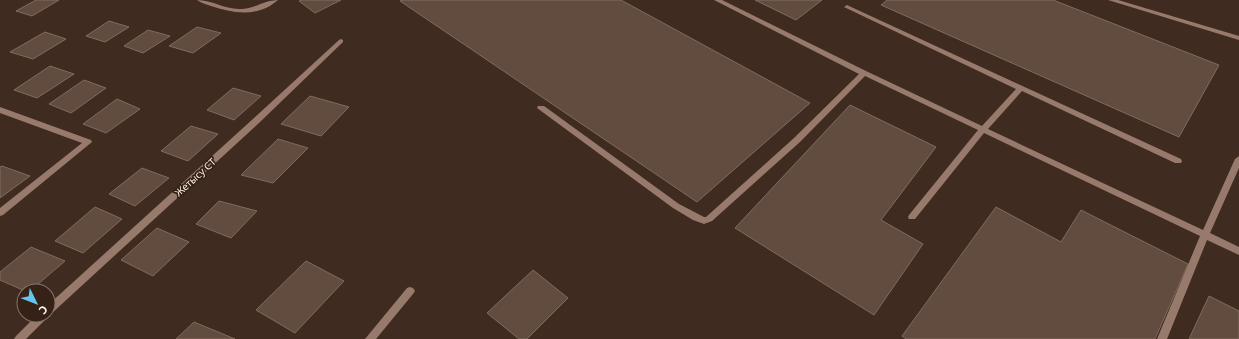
<svg xmlns="http://www.w3.org/2000/svg" width="1239" height="339" viewBox="0 0 1239 339" font-family="'Noto Sans',sans-serif">
	<style>
		.building { fill: #624c40; stroke: #826a5e }
		.lines { fill: none; stroke-linecap: round; stroke-linejoin: round }
		.lane { fill: #977a6b; fill-rule: evenodd }
		.street { fill: #977a6b; fill-rule: evenodd }
		.labels { text-anchor: middle; stroke-width: 3.5; stroke-linejoin: round; paint-order: stroke }
		.street-label { font-size: 10px; fill: #fdf2ec; stroke: #352116 }
	</style>
	<rect width="100%" height="100%" fill="#402b20"/>
	<!-- building -->
	<g class="building">
		<polygon points="36,0 59,0 32,16 16,11"/>
		<polygon points="302,0 341,0 315,13 299,1"/>
		<polygon points="403,0 621,0 810,103 697,202 400,1"/>
		<polygon points="755,0 822,0 796,20"/>
		<polygon points="887,0 1053,0 1219,65 1179,137 881,5"/>
		<polygon points="109,21 129,27 105,42 86,36"/>
		<polygon points="197,27 221,33 193,53 169,46"/>
		<polygon points="148,30 170,36 143,53 124,46"/>
		<polygon points="45,32 66,39 33,59 10,52"/>
		<polygon points="50,66 74,74 37,98 14,90"/>
		<polygon points="84,80 106,88 71,113 49,104"/>
		<polygon points="233,88 261,96 234,120 207,110"/>
		<polygon points="310,96 349,107 321,136 281,124"/>
		<polygon points="117,99 140,109 106,133 83,124"/>
		<polygon points="850,105 936,147 881,220 923,244 874,315 735,228"/>
		<polygon points="191,126 218,134 188,161 161,151"/>
		<polygon points="278,139 308,148 273,183 241,175"/>
		<polygon points="2,166 30,176 0,198 0,167"/>
		<polygon points="142,168 169,178 135,206 109,194"/>
		<polygon points="219,201 257,211 231,238 196,224"/>
		<polygon points="95,207 122,219 83,253 55,241"/>
		<polygon points="996,207 1061,242 1081,210 1188,264 1155,339 906,339 902,336"/>
		<polygon points="157,228 189,242 153,276 121,260"/>
		<polygon points="31,247 65,261 30,291 25,291 0,280 0,272"/>
		<polygon points="306,261 344,281 295,333 256,310"/>
		<polygon points="533,270 568,298 527,339 519,339 487,313"/>
		<polygon points="1209,296 1239,311 1239,339 1189,339"/>
		<polygon points="194,322 235,339 176,339"/>
	</g>
	<g class="lines">
		<!-- lane -->
		<g class="lane">
			<polygon points="714,0 722,0 866,71 982,126 1016,89 844,7 847,5 849,6 1181,159 1182,161 1181,163 1175,163 1022,91 988,129 1203,230 1235,159 1239,156 1239,168 1210,233 1239,247 1239,255 1207,240 1167,339 1157,339 1200,236 984,133 915,219 909,219 908,217 909,215 978,130 865,76 800,142 712,221 704,224 693,220 673,208 537,108 538,106 544,106 679,204 704,217 706,217 794,138 859,74"/>
			<polygon points="1108,0 1118,0 1239,36 1239,40"/>
		</g>
		<!-- street -->
		<g class="street">
			<path d="M197,0C212,0 224,9 239,9C253,10 264,0 278,0C259,17 234,14 211,6C206,4 201,3 197,0Z"/>
			<polygon points="341,39 343,40 343,42 260,122 51,314 49,315 47,318 26,339 14,339 16,336 37,315 48,315 48,305 254,118 339,40"/>
			<polygon points="0,107 91,140 92,142 3,215 0,216 0,208 82,143 0,113"/>
			<polygon points="410,287 413,288 415,291 413,294 376,339 365,339 407,288"/>
		</g>
	</g>
	<g class="labels">
		<!-- street labels -->
		<g class="street-label">
			<text transform="translate(195 177) rotate(-42)" y="4">Жетысу СТ</text>
		</g>
	</g>
	<!-- north arrow -->
	<g transform="translate(36 303) rotate(133)"><circle r="19" fill="#352116" stroke="#85756c"/>
	<path d="M0-3L7 15L0 10L-7 15Z" fill="#65c5ef"/>
	<text y="-6" font-size="11" font-weight="bold" text-anchor="middle" fill="#fdf2ec">С</text>
	</g>
</svg>
